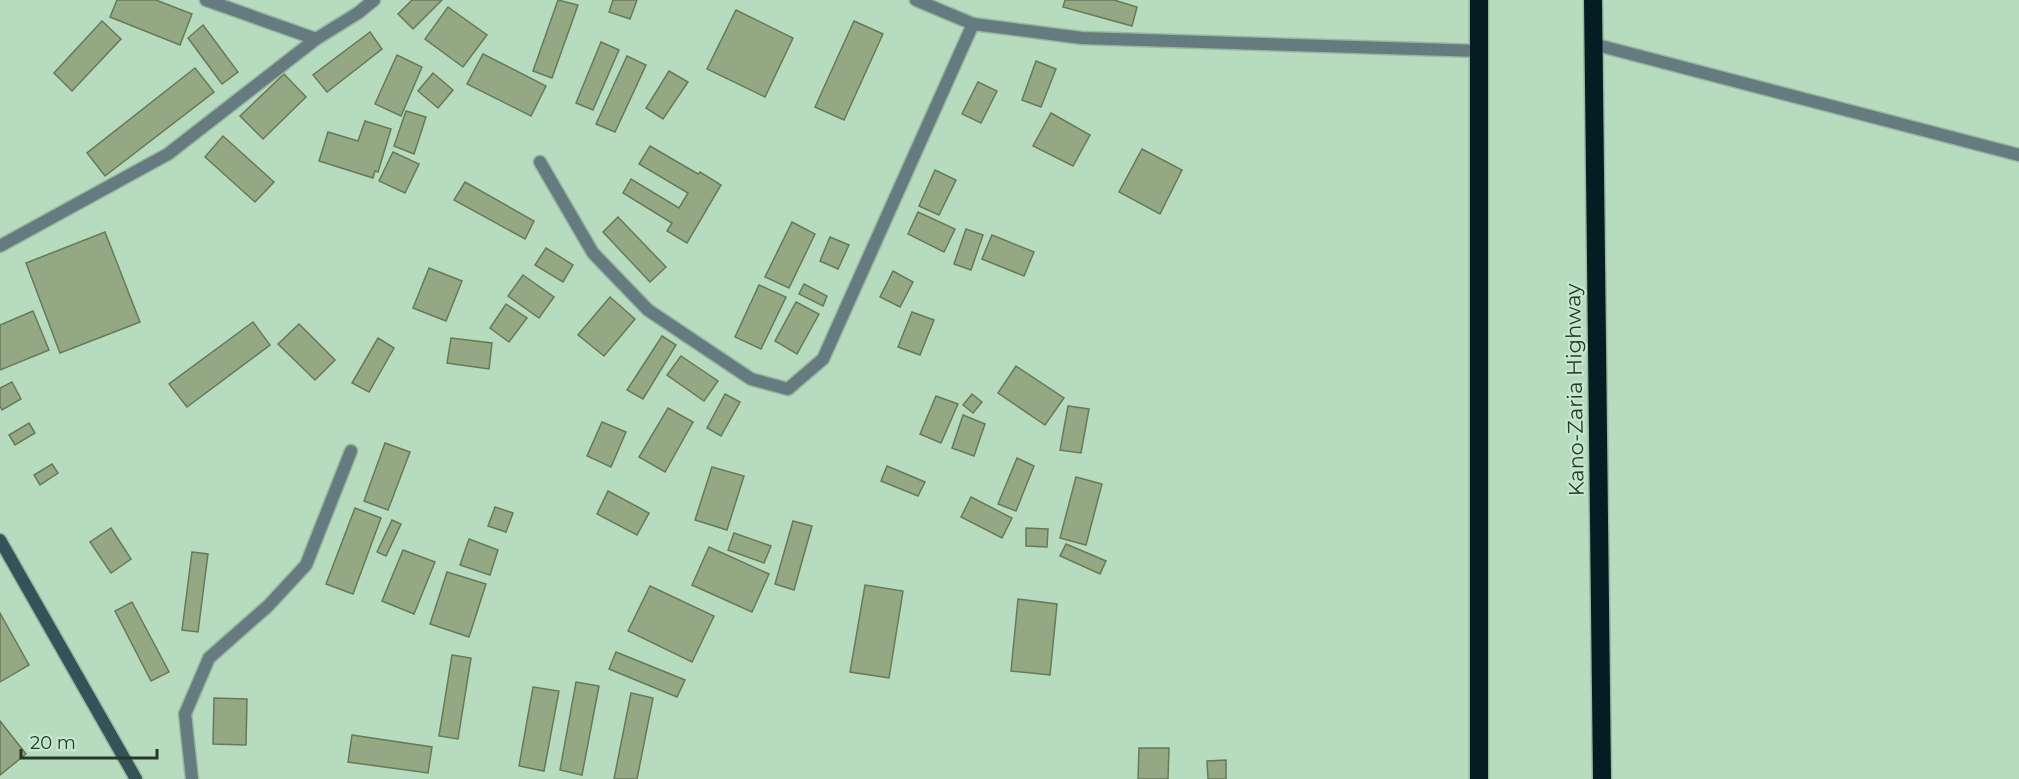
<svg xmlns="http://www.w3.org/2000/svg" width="2019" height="779" viewBox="0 0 2019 779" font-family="Montserrat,sans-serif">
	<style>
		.building { fill: #94a884; stroke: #677a57; stroke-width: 1.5 }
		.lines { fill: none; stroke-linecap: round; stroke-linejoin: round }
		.street-casing { stroke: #97b79e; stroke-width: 15 }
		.secondary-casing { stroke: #97b79e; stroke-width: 15 }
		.highway-casing { stroke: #97b79e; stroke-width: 21 }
		.street { stroke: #667b7f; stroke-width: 12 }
		.secondary { stroke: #335359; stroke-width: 12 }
		.highway { stroke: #031d22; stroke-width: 18 }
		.labels { text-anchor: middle; stroke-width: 4.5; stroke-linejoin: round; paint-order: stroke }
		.street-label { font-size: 21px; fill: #28362b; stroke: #c3e8cb }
	</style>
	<rect width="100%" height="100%" fill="#b6dbbe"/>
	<!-- building -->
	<g class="building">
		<polygon points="117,0 156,0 192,14 180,45 110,17"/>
		<polygon points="412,0 442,0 413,29 398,14"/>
		<polygon points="558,0 578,5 552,78 533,71"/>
		<polygon points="613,0 637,0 630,19 609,12"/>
		<polygon points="1065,0 1114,0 1137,7 1132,26 1063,7"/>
		<polygon points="448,7 487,35 463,67 425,39"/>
		<polygon points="736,10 793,38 765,97 707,69"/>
		<polygon points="102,21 121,39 72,91 54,73"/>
		<polygon points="854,21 883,34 844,120 815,107"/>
		<polygon points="203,25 238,72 222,84 188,38"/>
		<polygon points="370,32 382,49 327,92 313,75"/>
		<polygon points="601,42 619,50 593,110 576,103"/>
		<polygon points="483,54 546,86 531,116 467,84"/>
		<polygon points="397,55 422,67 401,116 375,104"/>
		<polygon points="627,56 646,65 615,132 596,124"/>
		<polygon points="1036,61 1056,69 1041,107 1022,100"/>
		<polygon points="195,68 214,92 105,176 87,153"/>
		<polygon points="669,71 688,82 663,119 646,108"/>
		<polygon points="433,73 453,90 438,108 418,91"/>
		<polygon points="284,74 306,97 263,139 240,116"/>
		<polygon points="978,82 997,91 981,123 962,114"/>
		<polygon points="406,111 426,117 414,154 394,146"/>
		<polygon points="1051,113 1090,135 1073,166 1033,146"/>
		<polygon points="365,121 391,129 378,172 375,171 373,178 319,161 328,132 358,141"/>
		<polygon points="223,136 274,182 255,202 205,157"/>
		<polygon points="650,146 698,174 700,172 721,185 687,243 667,231 672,223 623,193 631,179 679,208 688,193 639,164"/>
		<polygon points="1142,149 1182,170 1160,214 1119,192"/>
		<polygon points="393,152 419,164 405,193 379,181"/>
		<polygon points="935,170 956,180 939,215 919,206"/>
		<polygon points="465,182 534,221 525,239 454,200"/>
		<polygon points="918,212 955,229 944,252 908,234"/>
		<polygon points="618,217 666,267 650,282 603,232"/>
		<polygon points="792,222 815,234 789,288 765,277"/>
		<polygon points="966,229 983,235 971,270 954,264"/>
		<polygon points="105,232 140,322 60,353 26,263"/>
		<polygon points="992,235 1034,252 1024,276 982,259"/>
		<polygon points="830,237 849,245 838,269 820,261"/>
		<polygon points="546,248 573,265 563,282 535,265"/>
		<polygon points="429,268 462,281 446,321 413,308"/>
		<polygon points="893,271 913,282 900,307 880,297"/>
		<polygon points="523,275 554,297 539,318 508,296"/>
		<polygon points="804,284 827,296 823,306 799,294"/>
		<polygon points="759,285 786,297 761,349 735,337"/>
		<polygon points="610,297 635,319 604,356 578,335"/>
		<polygon points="796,302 819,314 797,354 775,341"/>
		<polygon points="506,304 527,318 509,342 490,328"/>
		<polygon points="33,311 49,350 0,370 0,325"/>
		<polygon points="912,312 934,320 920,355 898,347"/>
		<polygon points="253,322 270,345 187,407 169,384"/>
		<polygon points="299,324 335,360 315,380 278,344"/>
		<polygon points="662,336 676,345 643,399 627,390"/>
		<polygon points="378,338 394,348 369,392 352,383"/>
		<polygon points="451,338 492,343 489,369 447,363"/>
		<polygon points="681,356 718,381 704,401 667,375"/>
		<polygon points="1016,366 1064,398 1045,425 998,393"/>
		<polygon points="12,382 21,399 2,410 0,406 0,388"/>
		<polygon points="725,394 740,402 721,436 707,428"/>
		<polygon points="972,394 982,402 973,413 963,405"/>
		<polygon points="936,396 958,404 941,443 920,434"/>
		<polygon points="1068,406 1089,409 1081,453 1060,450"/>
		<polygon points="668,408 693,422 665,472 639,457"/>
		<polygon points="963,415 985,424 974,456 952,448"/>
		<polygon points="602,422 626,432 611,467 587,456"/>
		<polygon points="29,423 35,433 15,445 9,435"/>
		<polygon points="385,443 410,452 388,510 364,501"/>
		<polygon points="1017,458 1034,466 1016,511 998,504"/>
		<polygon points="52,464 58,473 40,485 34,475"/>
		<polygon points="887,466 925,482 918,496 881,481"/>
		<polygon points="712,467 744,476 727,530 695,520"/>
		<polygon points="1076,477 1102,484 1086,545 1060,538"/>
		<polygon points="608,491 649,513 637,535 597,514"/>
		<polygon points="971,497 1012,518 1002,538 961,517"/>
		<polygon points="495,507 513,513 506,532 488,526"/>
		<polygon points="355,508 381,518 353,594 326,584"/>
		<polygon points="392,520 401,524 386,556 377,552"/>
		<polygon points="793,521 812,526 794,590 775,584"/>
		<polygon points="111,528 131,559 111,573 90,542"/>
		<polygon points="1026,528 1048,529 1047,547 1026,546"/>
		<polygon points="734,533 771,546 764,563 728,550"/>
		<polygon points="469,539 498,550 490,575 460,565"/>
		<polygon points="1066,544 1106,561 1100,574 1060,556"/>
		<polygon points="709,547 769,574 752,612 692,585"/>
		<polygon points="403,550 435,562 414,614 382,601"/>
		<polygon points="192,552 208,554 198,632 182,630"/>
		<polygon points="447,572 486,584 469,637 430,624"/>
		<polygon points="865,585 903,591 889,678 850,672"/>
		<polygon points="650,586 714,616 692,662 628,631"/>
		<polygon points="1018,599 1057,604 1050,675 1011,671"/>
		<polygon points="132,602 169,672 151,681 115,611"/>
		<polygon points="0,613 29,665 0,682"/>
		<polygon points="616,652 685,680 677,697 609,669"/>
		<polygon points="452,655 471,658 458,739 439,736"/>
		<polygon points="576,682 599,686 582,775 560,770"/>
		<polygon points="533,687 559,691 544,771 519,766"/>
		<polygon points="631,693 653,698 637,779 614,779"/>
		<polygon points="214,698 247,699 246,745 213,744"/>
		<polygon points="0,721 26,754 0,775"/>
		<polygon points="352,735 432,747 428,773 348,762"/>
		<polygon points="1139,748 1169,748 1168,779 1138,779"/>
		<polygon points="1226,760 1226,779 1208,779 1207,761"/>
	</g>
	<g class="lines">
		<defs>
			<g id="street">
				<polyline points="206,0 316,39"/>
				<polyline points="916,0 973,24 1082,38 1480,51"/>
				<polyline points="1593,44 2019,155"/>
				<polyline points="540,162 593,253 648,310 751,379 788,389 823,359 973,24"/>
				<polyline points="0,246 168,154 316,39 358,13 374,0"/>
				<polyline points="192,779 185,714 209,658 268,606 306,565 351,451"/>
			</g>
			<polyline id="secondary" points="0,540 136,779"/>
			<g id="highway">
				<polyline points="1593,0 1602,779"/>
				<polyline points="1479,779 1479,0"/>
			</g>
		</defs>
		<!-- street casing -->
		<use href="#street" class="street-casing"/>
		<!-- secondary casing -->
		<use href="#secondary" class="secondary-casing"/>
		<!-- highway casing -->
		<use href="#highway" class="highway-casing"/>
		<!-- street -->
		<use href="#street" class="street"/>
		<!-- secondary -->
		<use href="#secondary" class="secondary"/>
		<!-- highway -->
		<use href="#highway" class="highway"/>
	</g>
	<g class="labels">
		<!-- street labels -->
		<g class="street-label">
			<text transform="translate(1575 390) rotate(-91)" y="7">Kano-Zaria Highway</text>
		</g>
	</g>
	<!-- scale -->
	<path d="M21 749v9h136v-9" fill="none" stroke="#28362b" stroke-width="3"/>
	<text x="30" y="749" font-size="18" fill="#28362b" stroke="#c3e8cb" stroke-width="4.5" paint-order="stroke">20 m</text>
</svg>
